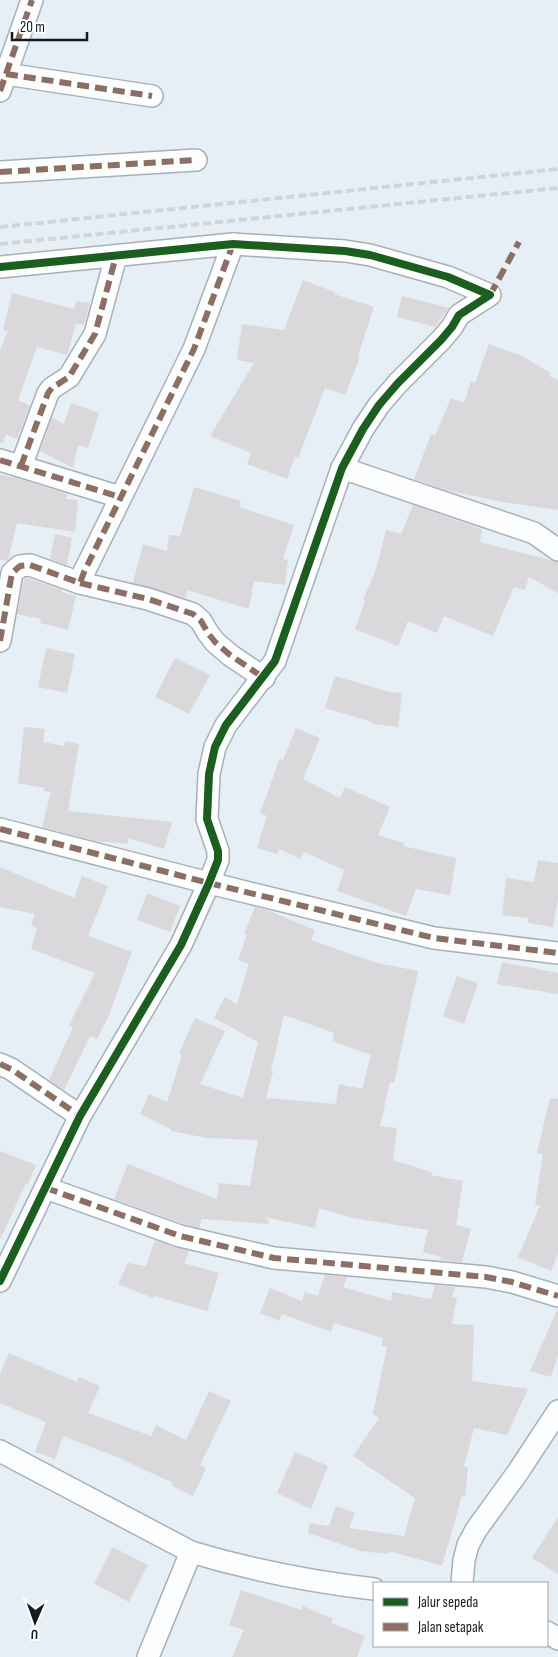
<svg xmlns="http://www.w3.org/2000/svg" width="558" height="1657" viewBox="0 0 558 1657" font-family="'Sofia Sans Condensed',sans-serif">
	<style>
		.building { fill: #dad8da; fill-rule: evenodd }
		.lines { fill: none; stroke-linecap: round; stroke-linejoin: round }
		.minor-casing { stroke: #a8b0b6; stroke-width: 24 }
		.minor { stroke: #fbfdfe; stroke-width: 21 }
		.rail { stroke: #d2d4d6; stroke-width: 4; stroke-dasharray: 8 4; stroke-linecap: butt }
		.quiet { stroke: #8d6e63; stroke-width: 6; stroke-dasharray: 12 6; stroke-linecap: butt }
		.cycleway-casing { stroke: #fff; stroke-width: 11 }
		.cycleway { stroke: #1b5e20; stroke-width: 8 }
	</style>
	<rect width="100%" height="100%" fill="#e6eff5"/>
	<!-- building -->
	<g class="building">
		<polygon points="303,280 335,292 334,294 374,307 358,356 360,357 345,395 325,388 298,458 295,457 287,479 247,464 251,453 210,436 254,363 237,360 242,324 284,330"/>
		<polygon points="12,293 74,309 76,301 90,303 84,325 76,324 67,355 37,347 18,400 30,406 17,439 6,434 3,443 0,443 0,350 8,331 3,330"/>
		<polygon points="402,296 449,308 435,327 397,317"/>
		<polygon points="489,344 522,356 551,373 549,376 558,380 558,510 503,502 445,490 414,479 431,434 435,436 451,398 464,403 471,381 475,383"/>
		<polygon points="71,403 99,413 88,448 78,445 73,468 40,451 52,418 64,424"/>
		<polygon points="0,475 13,477 68,494 66,499 78,500 75,532 17,523 8,560 6,561 0,560"/>
		<polygon points="194,487 241,501 239,507 294,525 283,559 288,560 285,585 254,581 249,609 187,590 186,598 133,583 143,544 167,551 169,535 180,536"/>
		<polygon points="413,505 482,529 480,542 558,562 558,593 529,577 525,590 514,587 493,636 444,616 437,633 408,621 398,646 355,629 365,601 363,600 376,569 386,530 401,534"/>
		<polygon points="55,534 72,538 67,565 50,559"/>
		<polygon points="25,578 28,578 62,590 62,592 76,596 68,630 40,623 41,619 17,614 24,580"/>
		<polygon points="46,648 75,654 67,693 38,687"/>
		<polygon points="175,658 210,675 189,714 155,697"/>
		<polygon points="335,676 390,692 402,693 398,727 372,724 372,722 325,708"/>
		<polygon points="24,727 45,729 43,742 64,746 65,741 79,744 68,811 172,822 164,849 128,838 128,844 95,841 42,827 51,792 44,791 45,788 18,783"/>
		<polygon points="296,728 320,738 303,779 340,798 345,787 390,807 378,835 404,843 403,846 456,858 450,895 416,889 406,916 337,891 344,870 304,852 300,859 279,849 277,854 257,848 267,816 260,813 280,758 283,760"/>
		<polygon points="538,860 558,863 558,899 553,927 528,923 528,918 502,915 506,878 534,882"/>
		<polygon points="0,867 74,898 82,876 108,886 88,936 132,952 109,1015 97,1039 90,1036 64,1090 49,1080 73,1027 69,1025 95,973 31,949 37,928 31,926 35,914 0,907"/>
		<polygon points="147,893 180,906 170,932 137,920"/>
		<path d="M255,907L270,911L315,930L311,940L377,963L418,971L394,1083L390,1082L380,1126L397,1128L393,1160L432,1172L431,1175L463,1181L456,1225L471,1229L462,1262L440,1260L441,1257L423,1252L428,1230L353,1218L319,1208L315,1228L264,1217L269,1220L268,1224L202,1219L199,1228L184,1224L114,1199L128,1164L217,1199L219,1183L250,1186L258,1140L207,1138L171,1131V1129L140,1114L149,1094L167,1102L182,1055L179,1053L195,1018L225,1031L200,1084L243,1098L258,1042L214,1018L225,997L237,1004L249,964L238,960L247,934L244,933ZM284,1015L334,1033L332,1041L371,1055L362,1089L339,1084L336,1104L266,1098L273,1072L271,1071Z"/>
		<polygon points="502,962 558,973 558,994 497,984"/>
		<polygon points="457,976 478,983 464,1024 443,1016"/>
		<polygon points="550,1098 558,1099 558,1254 551,1271 518,1257 540,1206 535,1205 543,1154 537,1153"/>
		<polygon points="0,1151 36,1165 28,1184 26,1183 0,1240"/>
		<polygon points="155,1240 189,1251 184,1263 219,1273 207,1311 154,1296 153,1298 118,1284 128,1263 146,1266"/>
		<polygon points="325,1275 347,1277 343,1287 391,1301 392,1292 431,1299 435,1285 455,1287 452,1297 457,1298 452,1324 474,1325 472,1381 528,1389 507,1435 474,1428 464,1467 468,1467 465,1497 462,1496 442,1566 389,1551 388,1554 361,1551 308,1533 310,1523 329,1526 336,1506 355,1513 349,1528 404,1536 415,1498 353,1456 379,1418 373,1414 387,1347 381,1346 383,1338 334,1323 331,1332 282,1314 279,1321 260,1313 270,1288 302,1301 305,1292 318,1296"/>
		<polygon points="558,1308 558,1355 551,1377 530,1371"/>
		<polygon points="9,1353 77,1382 79,1377 100,1386 88,1413 151,1436 156,1425 186,1440 209,1391 231,1401 200,1465 206,1468 193,1496 172,1486 173,1483 106,1452 106,1453 63,1436 55,1459 35,1452 46,1422 0,1403 0,1374"/>
		<polygon points="295,1452 328,1466 311,1509 277,1493"/>
		<polygon points="558,1517 558,1574 532,1558"/>
		<polygon points="113,1547 148,1565 129,1602 94,1584"/>
		<polygon points="241,1590 301,1610 303,1606 333,1619 331,1623 365,1636 357,1657 232,1657 244,1630 229,1625"/>
	</g>
	<g class="lines">
		<defs>
			<g id="minor">
				<polyline points="6,74 152,96"/>
				<polyline points="0,91 32,0"/>
				<polyline points="0,172 196,160"/>
				<polyline points="0,267 233,244 345,251 370,255 448,277 490,295 459,315 452,327 441,340 398,383 379,405 363,429 342,468 275,661 226,725 215,747 209,774 207,819 218,851 218,860 209,883 181,945 80,1116 0,1281"/>
				<polyline points="0,460 120,497"/>
				<polyline points="21,466 48,393 52,388 69,377 95,334 116,256"/>
				<polyline points="342,468 534,533 558,550"/>
				<polyline points="80,583 148,599 193,614 201,621 208,633 215,642 230,655 264,678"/>
				<polyline points="0,641 12,573 20,566 30,565 80,583 84,572 194,349 233,244"/>
				<polyline points="0,829 209,883 434,938 558,953"/>
				<polyline points="0,1064 11,1069 80,1116"/>
				<polyline points="46,1188 180,1236 274,1258 486,1277 512,1282 558,1296"/>
				<path d="M0,1451L191,1552C251,1570 313,1582 374,1589"/>
				<polyline points="462,1583 464,1560 468,1545 476,1530 518,1472 558,1411"/>
				<polyline points="547,1632 558,1639"/>
				<polyline points="148,1657 191,1552"/>
			</g>
		</defs>
		<!-- minor casing -->
		<use href="#minor" class="minor-casing"/>
		<!-- minor -->
		<use href="#minor" class="minor"/>
		<!-- rail -->
		<g class="rail">
			<polyline points="0,227 558,169"/>
			<polyline points="0,244 558,188"/>
		</g>
		<!-- quiet -->
		<g class="quiet">
			<polyline points="6,74 152,96"/>
			<polyline points="0,91 32,0"/>
			<polyline points="0,172 196,160"/>
			<polyline points="490,295 519,242"/>
			<polyline points="0,460 120,497"/>
			<polyline points="21,466 48,393 52,388 69,377 95,334 116,256"/>
			<polyline points="80,583 148,599 193,614 201,621 208,633 215,642 230,655 264,678"/>
			<polyline points="0,641 12,573 20,566 30,565 80,583 84,572 194,349 233,244"/>
			<polyline points="0,829 209,883 434,938 558,953"/>
			<polyline points="0,1064 11,1069 80,1116"/>
			<polyline points="46,1188 180,1236 274,1258 486,1277 512,1282 558,1296"/>
		</g>
		<defs>
			<polyline id="cycleway" points="0,267 233,244 345,251 370,255 448,277 490,295 459,315 452,327 441,340 398,383 379,405 363,429 342,468 275,661 226,725 215,747 209,774 207,819 218,851 218,860 209,883 181,945 80,1116 0,1281"/>
		</defs>
		<!-- cycleway casing -->
		<use href="#cycleway" class="cycleway-casing"/>
		<!-- cycleway -->
		<use href="#cycleway" class="cycleway"/>
	</g>
	<!-- legend -->
	<rect x="373" y="1582" width="175" height="65" fill="#ffffff" stroke="#a0a4a7"/>
	<rect x="383" y="1598" width="25" height="8" fill="#1b5e20" stroke="#a0a4a7"/>
	<text x="418" y="1607" font-size="15" fill="#121c22">Jalur sepeda</text>
	<rect x="383" y="1623" width="25" height="8" fill="#8d6e63" stroke="#a0a4a7"/>
	<text x="418" y="1632" font-size="15" fill="#121c22">Jalan setapak</text>
	<!-- north arrow -->
	<g transform="translate(35 1622) rotate(182)" stroke="#ffffff" stroke-width="4" paint-order="stroke">
	<path d="M0-4L9 19L0 12L-9 19Z" fill="#121c22"/>
	<text y="-8" font-size="14" font-weight="bold" text-anchor="middle" fill="#121c22">U</text>
	</g>
	<!-- scale -->
	<path d="M12 32v8h75v-8" fill="none" stroke="#121c22" stroke-width="2.5"/>
	<text x="20" y="32" font-size="15" fill="#121c22" stroke="#ffffff" stroke-width="4" paint-order="stroke">20 m</text>
</svg>
